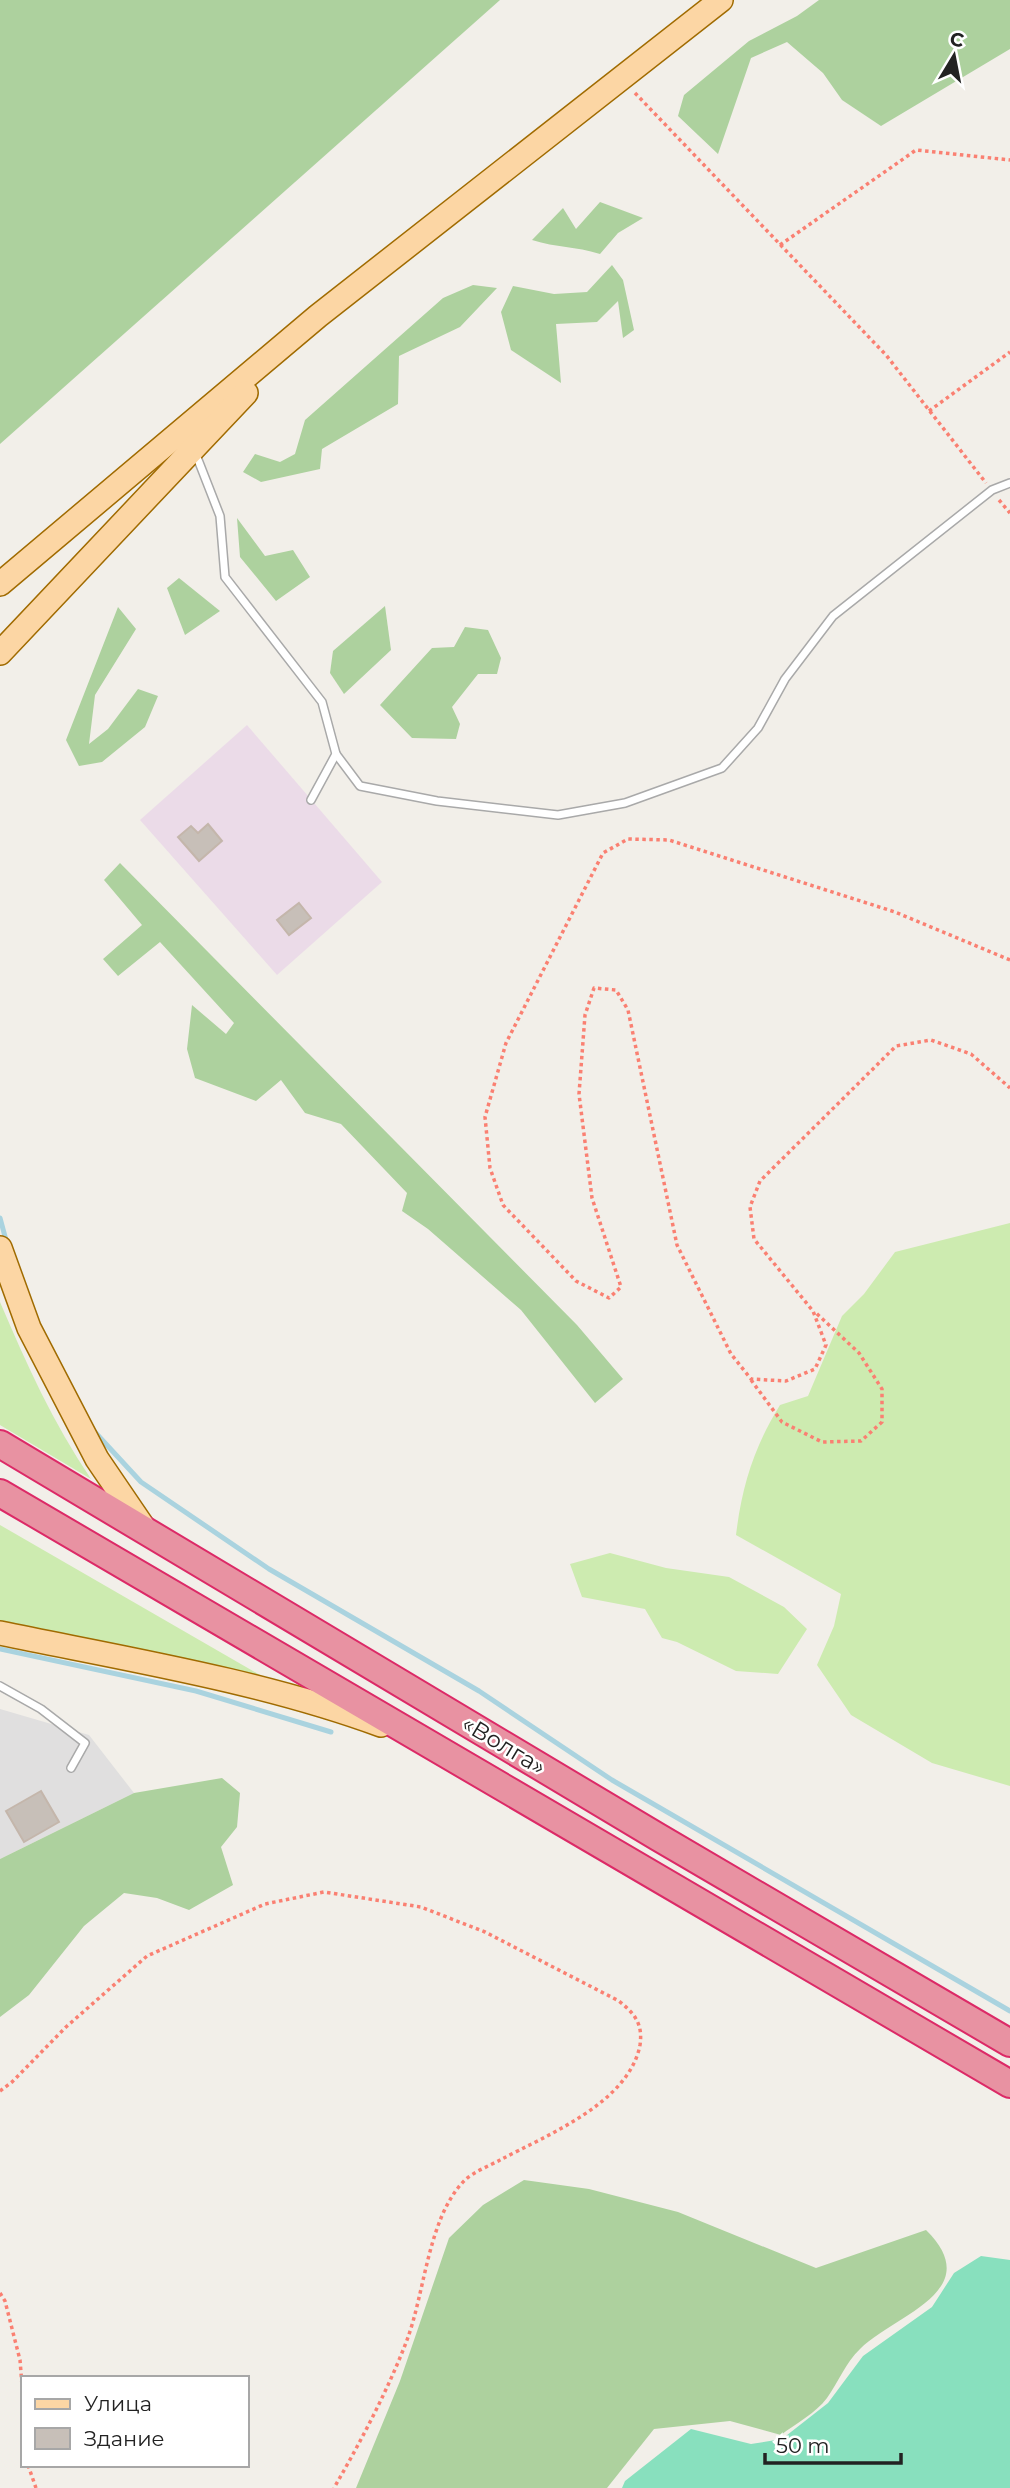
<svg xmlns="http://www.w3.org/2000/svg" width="1010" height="2488" viewBox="0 0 1010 2488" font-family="Montserrat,sans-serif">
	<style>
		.residential { fill: #e0dfdf }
		.industrial { fill: #ebdbe8 }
		.grass { fill: #cdebb0 }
		.forest { fill: #add19e }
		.pitch { fill: #88e0be }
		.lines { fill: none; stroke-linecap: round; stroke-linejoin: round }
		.stream { stroke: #aad3df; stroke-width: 5 }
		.building { fill: #c7bfb8; stroke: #c4b6ab; stroke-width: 2 }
		.lane-casing { stroke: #a9a9a9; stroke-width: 10 }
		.primary-casing { stroke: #a06b00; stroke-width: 26 }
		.highway-casing { stroke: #dc2a67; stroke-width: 30 }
		.path { stroke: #fa8072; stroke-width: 3.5; stroke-dasharray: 3.5 3.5; stroke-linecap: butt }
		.lane { stroke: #fff; stroke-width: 7 }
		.primary { stroke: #fcd6a4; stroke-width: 23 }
		.highway { stroke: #e892a2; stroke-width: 26 }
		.labels { text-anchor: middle; stroke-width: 5; stroke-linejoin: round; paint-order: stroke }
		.street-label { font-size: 23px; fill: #222; stroke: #fff }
	</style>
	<rect width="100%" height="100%" fill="#f2efe9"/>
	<!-- residential -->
	<polygon class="residential" points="0,1709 89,1735 134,1793 0,1859"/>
	<!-- industrial -->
	<polygon class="industrial" points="247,725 382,882 277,975 140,820"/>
	<!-- grass -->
	<g class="grass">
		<path d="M1010,1223V1786L932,1763L851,1715L817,1665L834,1626L841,1594L736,1535C742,1486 754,1447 780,1405L808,1396L842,1316L864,1294L895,1252Z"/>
		<path d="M0,1302C26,1363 53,1423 91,1479L0,1425Z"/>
		<polygon points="0,1525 272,1682 0,1624"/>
		<polygon points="610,1553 666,1568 729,1577 784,1607 807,1629 778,1674 736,1671 677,1642 662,1638 645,1609 582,1597 570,1564"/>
	</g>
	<!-- forest -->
	<g class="forest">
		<polygon points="0,0 500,0 0,444"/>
		<polygon points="819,0 1010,0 1010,49 881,126 842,100 823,73 787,42 751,58 718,154 678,116 684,95 749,41 797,16"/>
		<path d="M600,202L643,218L618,233L600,254C575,246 557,248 532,240L563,208L576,229Z"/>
		<polygon points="612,265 623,280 634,330 623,338 618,301 597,322 556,324 561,383 511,350 501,312 513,286 554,294 587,292"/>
		<polygon points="473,285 497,288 460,327 399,356 398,404 322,449 320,469 261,482 243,472 255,454 280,462 295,454 305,420 443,298"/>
		<polygon points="237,518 265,556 293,550 310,577 276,601 240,557"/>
		<polygon points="179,578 220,611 185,635 167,588"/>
		<polygon points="385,606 391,650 344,694 330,673 333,651"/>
		<polygon points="118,607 136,629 95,695 89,744 108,729 138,689 158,696 145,727 102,762 79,766 66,740"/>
		<polygon points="465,627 488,630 501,658 497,674 478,674 452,707 460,724 456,739 412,738 380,705 432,648 454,647"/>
		<polygon points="120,863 577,1325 623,1379 595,1403 521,1310 428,1229 402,1211 407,1193 341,1124 305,1113 281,1080 256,1101 195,1078 187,1049 192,1005 226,1034 234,1023 160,942 118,976 103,959 142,925 104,880"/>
		<polygon points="222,1778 240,1793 237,1827 221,1847 233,1885 189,1910 157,1898 124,1893 84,1926 29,1995 0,2017 0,1859 134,1793"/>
		<path d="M524,2180L589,2189L678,2212L816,2268L926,2230C988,2291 894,2315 860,2349C846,2362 838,2383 827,2398C816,2413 795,2424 781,2435L730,2421L654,2429L607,2488H356L400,2381L449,2238L483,2205Z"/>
	</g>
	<!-- pitch -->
	<polygon class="pitch" points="981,2256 1010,2260 1010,2488 622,2488 625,2481 691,2429 751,2444 782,2439 828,2403 863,2356 932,2307 954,2273"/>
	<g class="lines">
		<!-- stream -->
		<g class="stream">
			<polyline points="0,1218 7,1244"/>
			<polyline points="93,1430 141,1482 269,1569 479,1691 612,1780 1010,2011"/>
			<polyline points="0,1649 196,1691 331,1732"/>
		</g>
	</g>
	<!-- building -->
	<g class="building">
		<polygon points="208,824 222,841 199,861 178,837 191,826 198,833"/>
		<polygon points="299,903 311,918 289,935 277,920"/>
		<polygon points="41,1791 59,1822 24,1842 6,1811"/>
	</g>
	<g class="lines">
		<defs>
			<g id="lane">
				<polyline points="195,452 220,516 225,577 322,702 336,754 311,800"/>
				<polyline points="336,754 360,786 437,801 558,815 625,803 722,768 758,728 785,679 833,616 992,490 1010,483"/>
				<polyline points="0,1686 41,1709 85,1743 71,1768"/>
			</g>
			<g id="primary">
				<polyline points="0,584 318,316 721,0"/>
				<polyline points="0,653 246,393"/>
				<polyline points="0,1248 29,1328 97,1459 146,1531"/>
				<path d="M0,1633C126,1659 261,1681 381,1725"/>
			</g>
			<g id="highway">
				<polyline points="0,1444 658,1837 1010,2043"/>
				<polyline points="0,1493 1010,2084"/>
			</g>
		</defs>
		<!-- lane casing -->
		<use href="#lane" class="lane-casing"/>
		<!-- primary casing -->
		<use href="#primary" class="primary-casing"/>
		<!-- highway casing -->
		<use href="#highway" class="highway-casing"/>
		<!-- path -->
		<g class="path">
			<polyline points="635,93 886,355 986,483"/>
			<polyline points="780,245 916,150 1010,160"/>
			<polyline points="929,411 1010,352"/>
			<polyline points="999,500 1010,513"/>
			<polyline points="1010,960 895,912 669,840 628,839 603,853 506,1043 485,1117 490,1168 503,1205 576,1281 609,1298 621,1287 592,1198 579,1094 585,1015 594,988 616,990 628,1010 677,1245 731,1354 751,1379 786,1381 815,1369 826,1345 813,1311 754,1239 750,1207 760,1181 896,1046 931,1040 971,1054 1010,1088"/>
			<polyline points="751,1380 782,1422 822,1442 861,1441 882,1422 882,1389 859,1353 815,1312"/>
			<path d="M0,2091L12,2082L66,2027L147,1956L265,1904L324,1892L421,1907L485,1932L619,2001C635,2014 643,2024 640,2045C629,2103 547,2135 500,2160C489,2166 473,2172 464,2181C428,2218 425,2292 407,2340C388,2390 361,2441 334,2488"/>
			<polyline points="0,2293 5,2301 20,2360 23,2398"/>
			<polyline points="28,2465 36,2488"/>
		</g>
		<!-- lane -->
		<use href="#lane" class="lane"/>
		<!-- primary -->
		<use href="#primary" class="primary"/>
		<!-- highway -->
		<use href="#highway" class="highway"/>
	</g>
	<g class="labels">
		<!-- street labels -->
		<g class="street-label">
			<text transform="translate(504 1745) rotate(31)" y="8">«Волга»</text>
		</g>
	</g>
	<!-- legend -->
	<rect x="21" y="2376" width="228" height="91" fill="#ffffff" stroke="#a7a7a7" stroke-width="2"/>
	<rect x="35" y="2399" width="35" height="10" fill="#fcd6a4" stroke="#a7a7a7" stroke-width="2"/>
	<text x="84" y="2411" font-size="21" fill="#222222">Улица</text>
	<rect x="35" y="2428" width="35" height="21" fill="#c7bfb8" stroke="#a7a7a7" stroke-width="2"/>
	<text x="84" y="2446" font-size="21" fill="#222222">Здание</text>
	<!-- north arrow -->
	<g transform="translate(954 56) rotate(10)" stroke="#ffffff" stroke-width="5" paint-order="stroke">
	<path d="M0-5L12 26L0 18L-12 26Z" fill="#222222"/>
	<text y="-10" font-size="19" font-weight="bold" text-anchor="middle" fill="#222222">С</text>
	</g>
	<!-- scale -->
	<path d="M765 2453v10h136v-10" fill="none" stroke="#222222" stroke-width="3.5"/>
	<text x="776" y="2453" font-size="21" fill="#222222" stroke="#ffffff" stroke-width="5" paint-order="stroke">50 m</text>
</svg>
